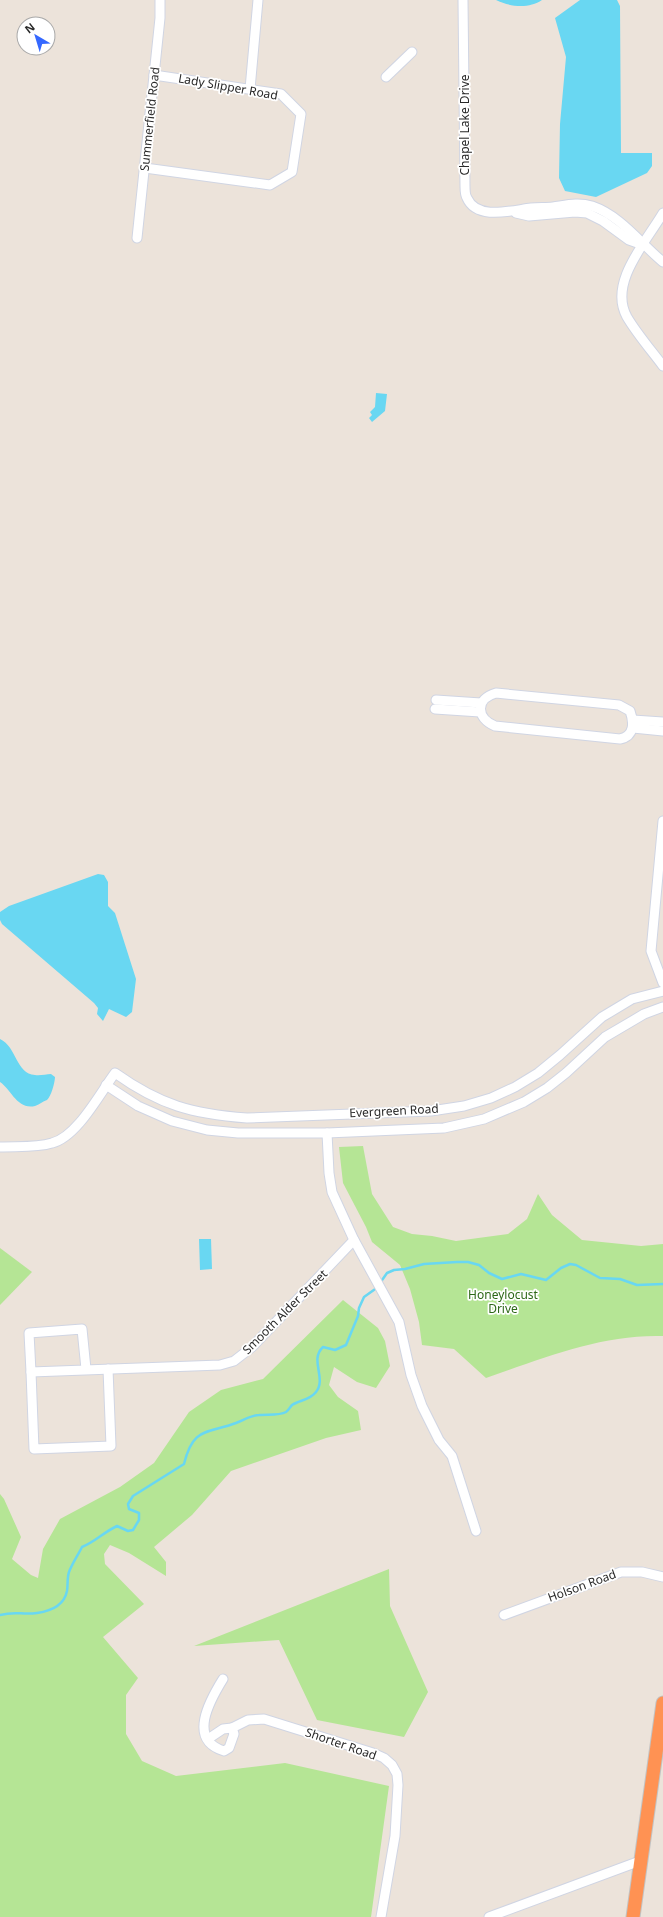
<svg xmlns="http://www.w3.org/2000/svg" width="663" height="1917" viewBox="0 0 663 1917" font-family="'Noto Sans',sans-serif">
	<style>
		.green { fill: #b5e595 }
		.water { fill: #69d7f2 }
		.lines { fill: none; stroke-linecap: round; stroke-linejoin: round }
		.stream { stroke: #69d7f2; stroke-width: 2.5 }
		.minor-casing { stroke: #d0d5e3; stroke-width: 11 }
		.highway-casing { stroke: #c3c3c3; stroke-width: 15 }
		.minor { stroke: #fff; stroke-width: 9 }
		.highway { stroke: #ff9253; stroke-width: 13 }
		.labels { text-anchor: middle; stroke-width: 3.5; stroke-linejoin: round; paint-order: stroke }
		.street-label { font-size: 12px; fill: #292929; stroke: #fff }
		.park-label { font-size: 12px; fill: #2d6817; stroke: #fff }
	</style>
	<rect width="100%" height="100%" fill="#ece3da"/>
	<!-- green -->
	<g class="green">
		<path d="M363,1146L372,1194L393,1227L412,1234L432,1236L456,1241L508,1234L527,1219L538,1194L552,1215L582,1240L641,1246L663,1244V1336C602,1334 543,1358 486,1378L454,1349L422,1345L419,1322L410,1289L400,1265L372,1242L366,1227L343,1183L339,1147Z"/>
		<polygon points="0,1248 32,1272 0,1305"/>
		<polygon points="343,1300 378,1328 385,1341 390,1366 376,1388 357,1382 334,1367 329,1385 338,1397 358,1411 361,1430 326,1438 231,1471 192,1515 154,1547 166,1562 166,1576 129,1553 110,1545 104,1554 105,1564 144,1604 103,1637 138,1678 126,1695 126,1734 142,1761 176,1776 285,1763 389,1786 371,1917 0,1917 0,1494 4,1499 21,1537 12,1559 31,1575 38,1578 43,1549 60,1519 120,1487 154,1463 189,1412 221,1390 263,1379"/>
		<polygon points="389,1569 390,1606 428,1692 404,1737 317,1720 279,1640 194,1646"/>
	</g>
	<!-- water -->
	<g class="water">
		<path d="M496,0H542C529,9 510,7 496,0Z"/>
		<polygon points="580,0 617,0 620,6 621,153 652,153 652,166 647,173 596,197 565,191 559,178 560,124 566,57 555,18"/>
		<polygon points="376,393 387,394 385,411 372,422 369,418 372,415 370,412 375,407"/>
		<polygon points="98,874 104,875 108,882 108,906 115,913 136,979 132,1012 126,1017 109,1009 103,1021 97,1014 98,1008 94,1003 2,924 0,920 0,912 9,906"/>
		<path d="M0,1039C17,1047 16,1074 35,1075C40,1076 46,1074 51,1074L55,1077C55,1082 51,1097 47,1100C43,1101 39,1105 35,1106C17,1110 11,1089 0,1082Z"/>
		<polygon points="199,1239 211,1239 212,1269 200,1270"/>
	</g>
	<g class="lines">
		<!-- stream -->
		<g class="stream">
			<polyline points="380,1283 387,1273 394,1270 405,1269 424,1264 457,1262 468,1262 479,1265 489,1273 502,1279 521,1274 546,1280 561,1268 570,1264 576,1265 600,1278 620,1279 637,1285 663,1284"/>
			<path d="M0,1615C15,1611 22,1615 37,1613C51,1611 64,1606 67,1591C68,1585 67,1578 69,1572C72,1564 78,1555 82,1547C95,1542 104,1532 117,1526L128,1531L133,1530L139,1520V1513L129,1509L128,1504L133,1496L184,1464C193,1427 206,1434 236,1423C244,1420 252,1415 259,1415C267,1414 279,1416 286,1412C289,1410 290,1407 292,1405C300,1400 310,1400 316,1392C327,1378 309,1360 323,1347L335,1350L346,1345L358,1316L359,1308L364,1297L378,1287"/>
		</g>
		<defs>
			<g id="minor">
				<path d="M463,0L465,186C465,190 465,195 467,198C477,221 513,210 531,208C539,207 546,208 553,207C567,205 578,202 592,206C621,216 640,243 663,262"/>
				<polyline points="386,77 412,52"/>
				<polyline points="250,89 258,0"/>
				<polyline points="145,168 270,185 292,172 301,114 281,94 154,75"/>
				<polyline points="516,213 529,216 575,212 587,213 603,221 629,240 643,245"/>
				<path d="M663,213C646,242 608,283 627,317C637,334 651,350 663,366"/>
				<polyline points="137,238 160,18 160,0"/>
				<path d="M496,693L619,705L630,711C634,722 635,736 620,739L495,726C476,718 475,699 496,693Z"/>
				<polyline points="436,700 481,703"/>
				<polyline points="435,709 480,712"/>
				<polyline points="633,720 663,722"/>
				<polyline points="633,728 663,731"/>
				<polyline points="663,821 651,951 663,983"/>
				<polyline points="106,1085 138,1106 172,1121 207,1130 238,1133 327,1133 444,1128 484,1119 524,1102 547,1088 566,1073 605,1037 644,1014 663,1007"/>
				<polyline points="327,1133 329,1173 332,1192 354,1240 399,1322 411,1375 422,1406 439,1440 452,1456 476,1531"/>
				<path d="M0,1147C17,1146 36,1148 52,1143C77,1137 100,1093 115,1073C160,1105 192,1114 247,1118L431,1111L464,1106L491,1098L515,1087L538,1073L560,1055L602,1017L632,999L663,991"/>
				<polyline points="86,1369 82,1329 29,1333 31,1372 220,1365 234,1361 252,1347 354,1240"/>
				<polyline points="31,1372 34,1449 111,1446 108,1369"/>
				<polyline points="504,1615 621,1572 642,1572 663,1577"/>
				<path d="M223,1679C210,1700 187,1740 224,1751L229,1748L234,1734L232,1728L248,1720L264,1719L373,1753L384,1758L392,1765L397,1774L398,1785L395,1836L381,1917"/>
				<polyline points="208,1739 223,1729 232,1728"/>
				<polyline points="489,1917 640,1861"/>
			</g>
			<polyline id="highway" points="633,1917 663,1703"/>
		</defs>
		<!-- minor casing -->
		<use href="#minor" class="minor-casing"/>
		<!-- highway casing -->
		<use href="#highway" class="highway-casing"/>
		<!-- minor -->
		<use href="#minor" class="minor"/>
		<!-- highway -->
		<use href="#highway" class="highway"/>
	</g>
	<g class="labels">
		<!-- street labels -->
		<g class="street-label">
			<text transform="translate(228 87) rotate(10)" y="4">Lady Slipper Road</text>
			<text transform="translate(150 119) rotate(-84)" y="4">Summerfield Road</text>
			<text transform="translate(465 125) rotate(-90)" y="4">Chapel Lake Drive</text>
			<text transform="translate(394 1111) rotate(-3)" y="4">Evergreen Road</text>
			<text transform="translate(285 1312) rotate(-45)" y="4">Smooth Alder Street</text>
			<text transform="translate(582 1586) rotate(-20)" y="4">Holson Road</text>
			<text transform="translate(341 1744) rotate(19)" y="4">Shorter Road</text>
		</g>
		<!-- park labels -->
		<g class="park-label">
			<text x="503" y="1299">Honeylocust<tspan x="503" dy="14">Drive</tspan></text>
		</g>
	</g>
	<!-- north arrow -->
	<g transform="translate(36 36) rotate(322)"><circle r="19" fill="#ffffff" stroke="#a9a9a9"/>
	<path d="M0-3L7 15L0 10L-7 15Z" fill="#3568ff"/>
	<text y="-6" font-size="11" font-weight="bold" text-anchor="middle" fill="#292929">N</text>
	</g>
</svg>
